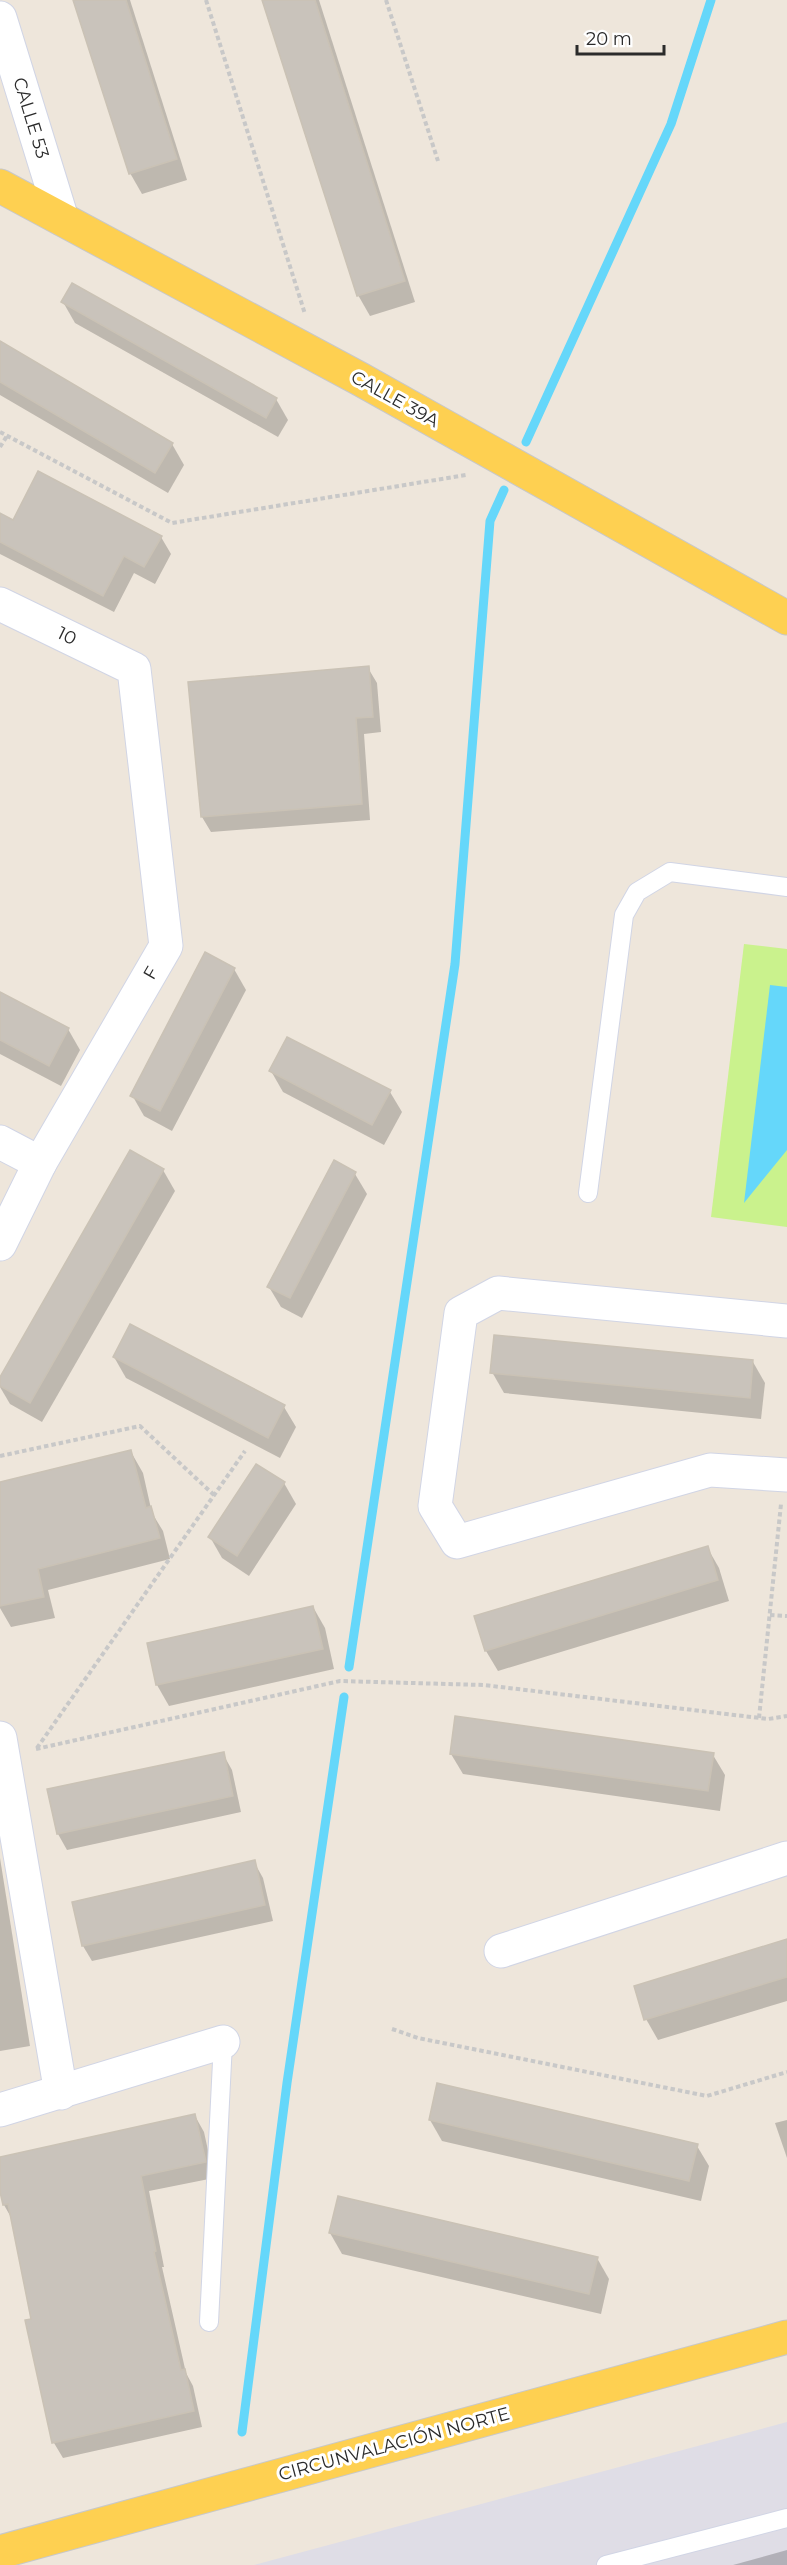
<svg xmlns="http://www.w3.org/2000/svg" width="787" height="2565" viewBox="0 0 787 2565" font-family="Montserrat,sans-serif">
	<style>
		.industrial { fill: #dfdde6 }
		.pitch { fill: #caf28d }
		.water { fill: #65d7fa }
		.shadow { fill: #0003 }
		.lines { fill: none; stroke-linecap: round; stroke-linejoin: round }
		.stream { stroke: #65d7fa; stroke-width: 9 }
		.building { fill: #c9c3bb; stroke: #cac2b5; stroke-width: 1.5 }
		.service-casing { stroke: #d1d5e5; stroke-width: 20 }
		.minor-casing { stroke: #d1d5e5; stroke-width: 35 }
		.tertiary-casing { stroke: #d1d5e5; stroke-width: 35 }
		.primary-casing { stroke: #c8c8c8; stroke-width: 35 }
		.path { stroke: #c8c8c8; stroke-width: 4; stroke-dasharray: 4.5 3; stroke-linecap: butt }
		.service { stroke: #fff; stroke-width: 18 }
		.minor { stroke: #fff; stroke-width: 33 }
		.tertiary { stroke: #fff; stroke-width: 33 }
		.primary { stroke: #fed051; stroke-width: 33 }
		.labels { text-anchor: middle; stroke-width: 6; stroke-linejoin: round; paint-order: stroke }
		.street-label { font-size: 18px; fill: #2b2b2b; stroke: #fff }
	</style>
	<rect width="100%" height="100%" fill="#eee6db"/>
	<!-- industrial -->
	<polygon class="industrial" points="787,2422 787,2565 254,2565"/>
	<!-- pitch -->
	<polygon class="pitch" points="744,944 787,949 787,1227 711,1217"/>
	<!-- water -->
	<polygon class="water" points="770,985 787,987 787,1150 744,1203"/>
	<!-- shadow -->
	<g class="shadow">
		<polygon points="75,0 130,0 187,180 142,194 130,173"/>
		<polygon points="264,0 319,0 415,302 370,316 358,295"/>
		<polygon points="63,302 276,399 288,420 278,437 75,323"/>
		<polygon points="0,343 172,444 184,465 168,493 0,395"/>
		<polygon points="0,515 14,522 161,537 171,554 155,584 134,573 114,612 0,554"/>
		<polygon points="368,668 377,683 381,732 364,734 370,820 211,832 202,817"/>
		<polygon points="206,954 234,969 246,990 172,1131 144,1116 132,1095"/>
		<polygon points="0,994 68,1029 80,1050 61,1086 0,1054"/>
		<polygon points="271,1071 390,1092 402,1112 384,1145 283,1092"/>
		<polygon points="334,1162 355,1174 367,1194 302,1318 281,1307 269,1287"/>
		<polygon points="163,1170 175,1191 42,1422 10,1404 0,1387 0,1380"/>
		<polygon points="114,1357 284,1407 296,1427 280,1458 126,1378"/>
		<polygon points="753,1362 765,1383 761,1419 504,1393 492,1372"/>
		<polygon points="131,1452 143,1473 152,1513 163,1531 170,1559 48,1590 55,1618 11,1627 0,1608 0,1484"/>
		<polygon points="284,1483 296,1504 249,1576 222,1558 210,1537"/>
		<polygon points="707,1547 719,1568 729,1601 498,1671 486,1651"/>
		<polygon points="313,1607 325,1628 334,1669 169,1706 157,1685 148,1644"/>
		<polygon points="223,1754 232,1770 241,1812 67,1850 58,1834 49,1791"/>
		<polygon points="451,1754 713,1755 725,1775 720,1811 463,1774"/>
		<polygon points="0,1858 30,2046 0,2051"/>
		<polygon points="254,1862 263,1878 273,1921 92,1961 83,1946"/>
		<polygon points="787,1941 787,2001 658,2040 646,2019"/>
		<polygon points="195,2116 204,2132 214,2178 149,2191 164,2267 162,2267 186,2373 193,2386 202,2427 63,2458 54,2443 33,2320 12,2219 4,2205 0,2185 0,2158"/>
		<polygon points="430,2120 697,2146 709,2166 701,2201 442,2141"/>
		<polygon points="787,2120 787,2158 775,2123"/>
		<polygon points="330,2233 597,2258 609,2279 601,2314 342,2254"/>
		<polygon points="787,2550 787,2565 733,2565"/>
	</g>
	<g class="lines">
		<!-- stream -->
		<g class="stream">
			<polyline points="526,442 671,124 711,0"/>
			<polyline points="349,1667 455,964 490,521 504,490"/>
			<polyline points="242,2432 287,2083 344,1697"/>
		</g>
	</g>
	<!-- building -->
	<g class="building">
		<polygon points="73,0 126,0 177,159 129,174"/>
		<polygon points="262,0 315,0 405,281 357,296"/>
		<polygon points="72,283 277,398 266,418 61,302"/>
		<polygon points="0,341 173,443 155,473 0,382"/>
		<polygon points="38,471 162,536 144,567 124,556 103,596 0,542 0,513 13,520"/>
		<polygon points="369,666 373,717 356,718 362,804 201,817 188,682"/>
		<polygon points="205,952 235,968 160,1111 130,1096"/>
		<polygon points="0,992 69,1028 49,1066 0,1040"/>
		<polygon points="287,1037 391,1090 372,1125 269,1071"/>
		<polygon points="130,1150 164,1169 30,1403 0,1386 0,1377"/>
		<polygon points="334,1160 356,1172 290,1298 267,1287"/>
		<polygon points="130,1324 285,1405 268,1438 113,1357"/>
		<polygon points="494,1335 753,1360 750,1398 490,1373"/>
		<polygon points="131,1450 146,1508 151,1506 160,1538 38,1569 44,1597 0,1606 0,1482"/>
		<polygon points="256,1464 285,1482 237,1556 208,1537"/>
		<polygon points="708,1546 718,1580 485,1651 474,1616"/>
		<polygon points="313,1606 323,1649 156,1685 147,1643"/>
		<polygon points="455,1716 714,1753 708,1791 450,1754"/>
		<polygon points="224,1752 233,1796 57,1834 47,1789"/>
		<polygon points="255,1860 265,1905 82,1946 72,1902"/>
		<polygon points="787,1939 787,1977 644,2020 634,1986"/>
		<polygon points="437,2083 698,2144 689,2181 429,2120"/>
		<polygon points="195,2114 206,2162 141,2176 156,2251 154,2252 181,2370 185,2369 194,2411 52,2443 25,2320 31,2319 8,2204 3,2205 0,2192 0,2157"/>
		<polygon points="338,2196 598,2257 589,2294 329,2233"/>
	</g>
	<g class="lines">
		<defs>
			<g id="service">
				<polyline points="588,1193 624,915 637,892 670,872 787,887"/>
				<polyline points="209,2322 223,2042"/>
				<polyline points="606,2565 787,2518"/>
			</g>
			<g id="minor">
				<polyline points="0,604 134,669 166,946 40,1163 0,1244"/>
				<polyline points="0,1142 40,1163"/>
				<polyline points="787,1321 498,1293 461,1313 435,1506 457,1542 710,1470 787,1475"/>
				<polyline points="0,1738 61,2093"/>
				<polyline points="501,1951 787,1858"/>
				<polyline points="0,2110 223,2042"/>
			</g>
			<polyline id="tertiary" points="0,18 62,219"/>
			<g id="primary">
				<polyline points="0,186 360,379 787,618"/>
				<polyline points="0,2552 787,2337"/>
			</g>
		</defs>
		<!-- service casing -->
		<use href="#service" class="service-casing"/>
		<!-- minor casing -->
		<use href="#minor" class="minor-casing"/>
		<!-- tertiary casing -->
		<use href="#tertiary" class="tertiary-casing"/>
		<!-- primary casing -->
		<use href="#primary" class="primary-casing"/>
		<!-- path -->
		<g class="path">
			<polyline points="206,0 305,314"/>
			<polyline points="386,0 438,161"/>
			<polyline points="0,432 172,523 466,475"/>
			<polyline points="0,447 7,436"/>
			<polyline points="0,1456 140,1426 214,1495"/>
			<polyline points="770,1615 787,1616"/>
			<polyline points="759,1718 781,1504"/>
			<polyline points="37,1748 245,1451"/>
			<polyline points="36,1749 340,1681 484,1685 768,1719 787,1716"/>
			<polyline points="392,2029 418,2038 707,2096 787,2072"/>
		</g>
		<!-- service -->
		<use href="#service" class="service"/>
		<!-- minor -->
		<use href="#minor" class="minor"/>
		<!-- tertiary -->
		<use href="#tertiary" class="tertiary"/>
		<!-- primary -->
		<use href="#primary" class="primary"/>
	</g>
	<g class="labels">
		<!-- street labels -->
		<g class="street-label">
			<text transform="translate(31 118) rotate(73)" y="6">CALLE 53</text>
			<text transform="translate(395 399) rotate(29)" y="6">CALLE 39A</text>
			<text transform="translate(67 636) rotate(26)" y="6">10</text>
			<text transform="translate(151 973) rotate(-60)" y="6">F</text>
			<text transform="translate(394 2444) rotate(-15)" y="6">CIRCUNVALACIÓN NORTE</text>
		</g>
	</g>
	<!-- scale -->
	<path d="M577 45v9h87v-9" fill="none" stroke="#2b2b2b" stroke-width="3"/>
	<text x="586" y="45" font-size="18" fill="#2b2b2b" stroke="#ffffff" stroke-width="4.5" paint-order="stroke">20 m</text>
</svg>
